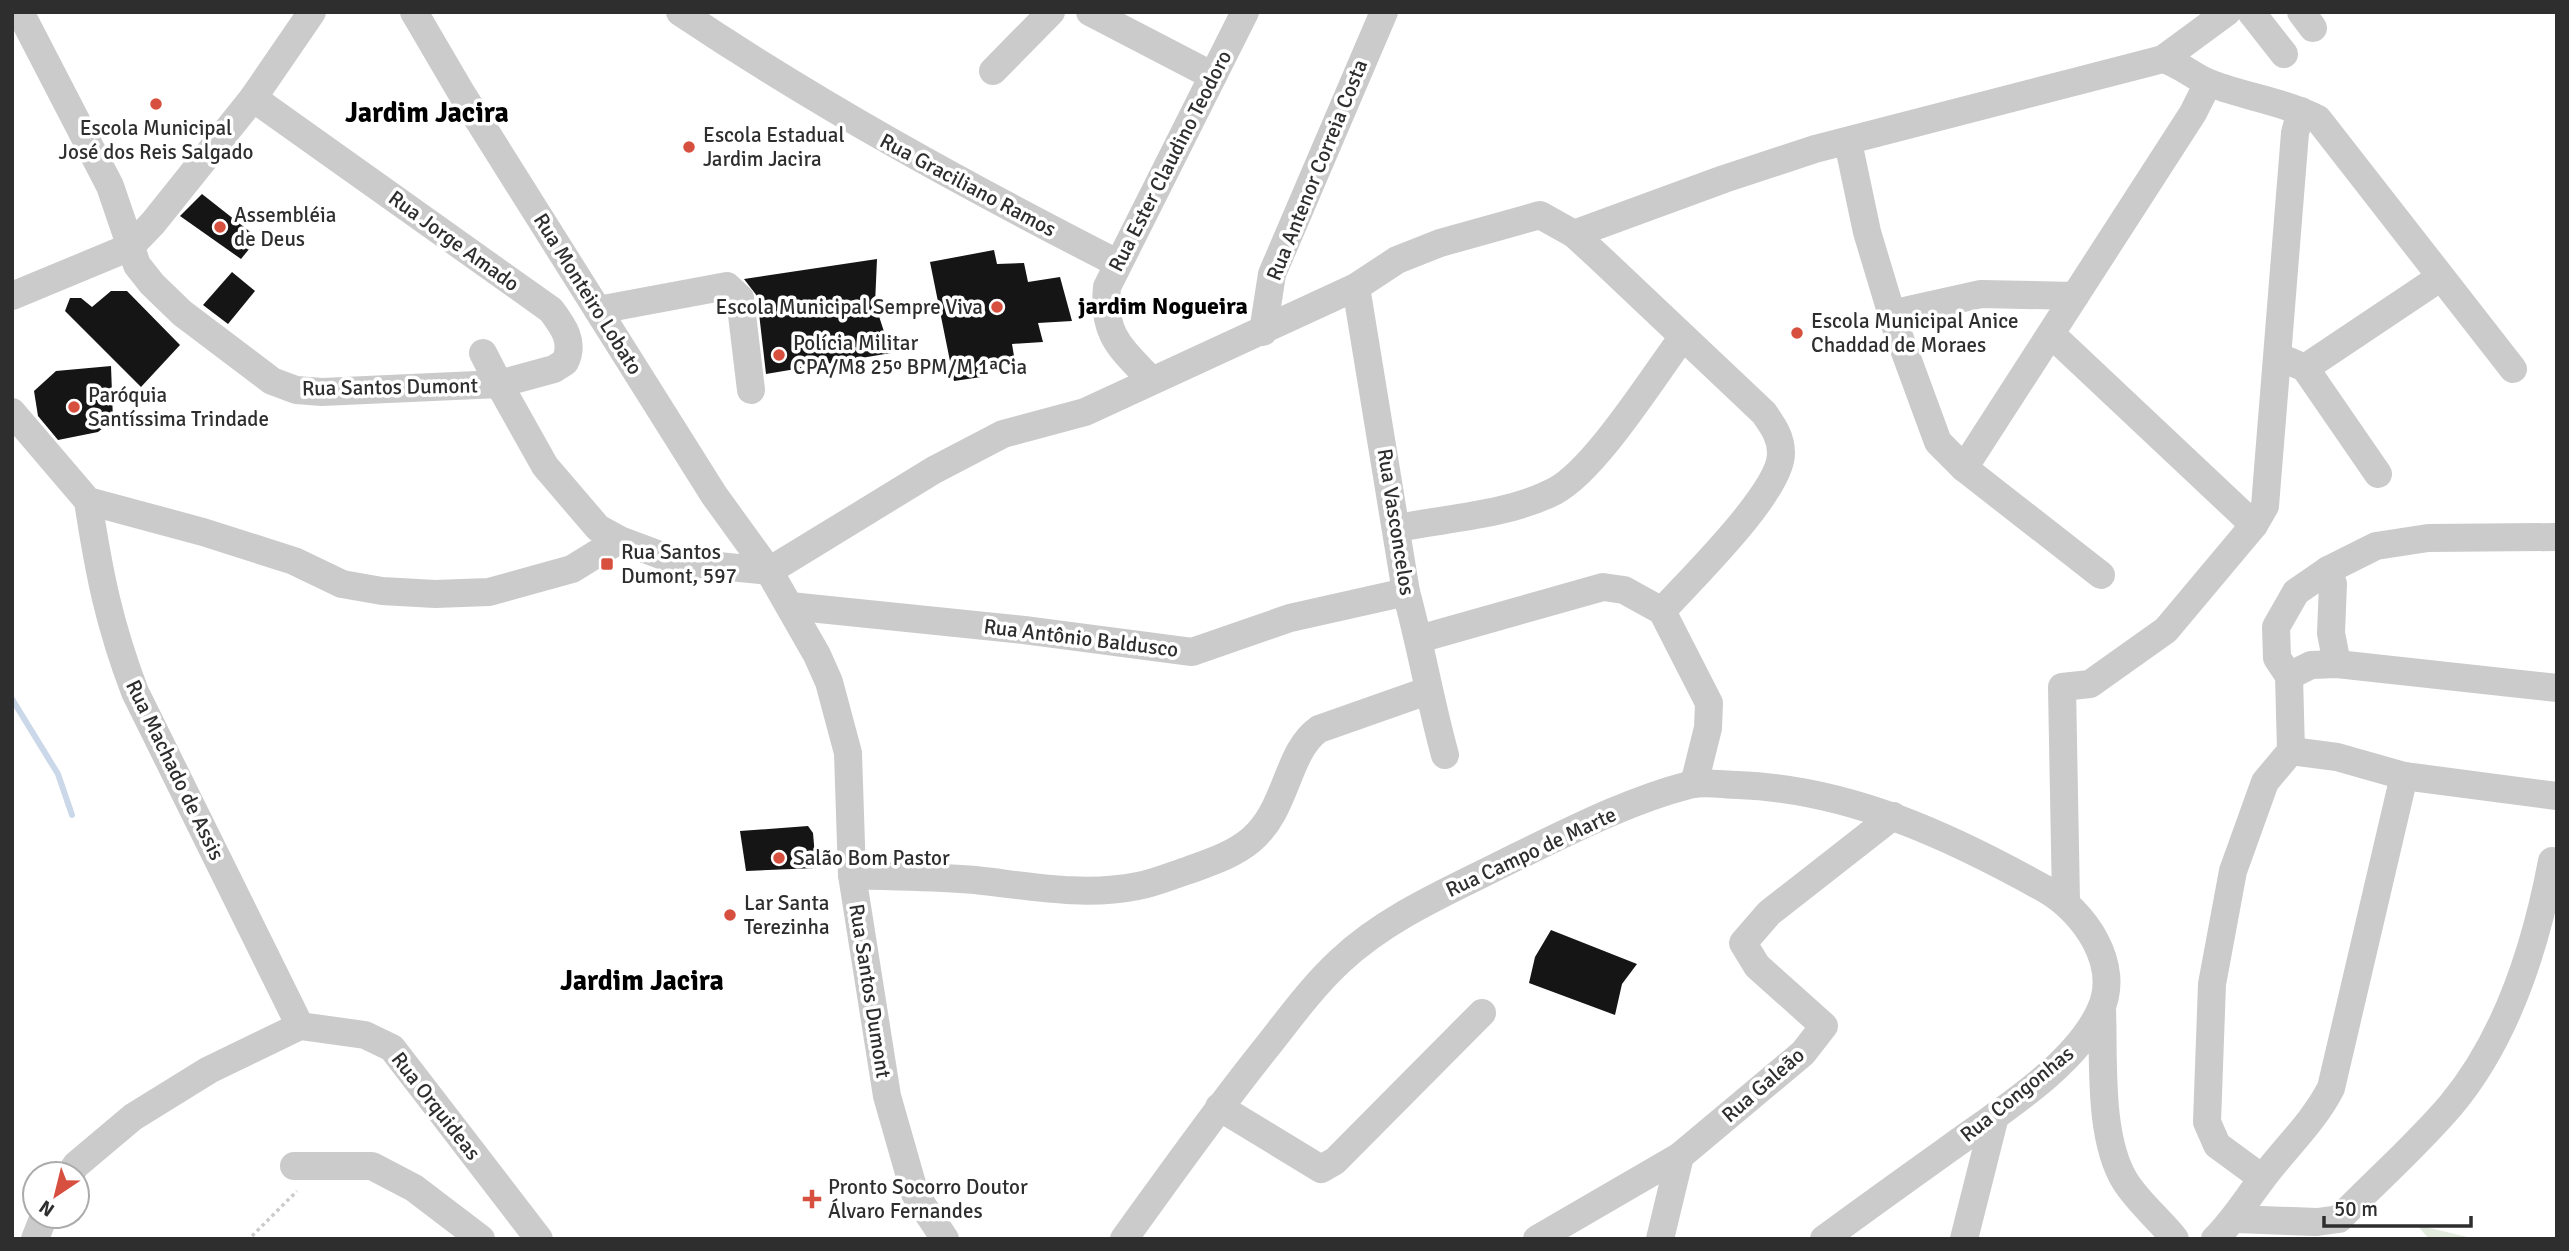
<svg xmlns="http://www.w3.org/2000/svg" width="2569" height="1251" viewBox="0 0 2569 1251" font-family="Signika,sans-serif">
	<style>
		.green { fill: #e2ebdd }
		.lines { fill: none; stroke-linecap: round; stroke-linejoin: round }
		.stream { stroke: #cbd8e9; stroke-width: 6 }
		.building { fill: #151515 }
		.path { stroke: #cbcbcb; stroke-width: 3.5; stroke-dasharray: 3.5 3.5; stroke-linecap: butt }
		.minor { stroke: #cbcbcb; stroke-width: 28 }
		.poi-dot { fill: #d7503f; stroke: #fff; stroke-width: 2.5 }
		.labels { text-anchor: middle; stroke-width: 7; stroke-linejoin: round; paint-order: stroke }
		.poi-label { font-size: 21px; fill: #2e2e2e; stroke: #fff; text-anchor: start }
		.street-label { font-size: 21px; fill: #2e2e2e; stroke: #fff }
		.quarter-label { font-size: 24px; font-weight: bold; fill: #000; stroke: #fff }
		.district-label { font-size: 28px; font-weight: bold; fill: #000; stroke: #fff }
	</style>
	<rect width="100%" height="100%" fill="#fff"/>
	<!-- green -->
	<polygon class="green" points="2417,1225 2476,1239 2429,1239"/>
	<g class="lines">
		<!-- stream -->
		<polyline class="stream" points="12,699 58,774 72,815"/>
	</g>
	<!-- building -->
	<g class="building">
		<polygon points="202,194 258,238 241,259 180,216"/>
		<polygon points="994,250 997,264 1024,263 1028,282 1060,277 1072,321 1038,323 1043,342 1012,344 1015,362 986,366 988,376 954,381 930,262"/>
		<polygon points="877,259 875,304 891,353 766,374 757,296 744,279"/>
		<polygon points="232,272 255,291 228,324 203,305"/>
		<polygon points="111,291 127,291 180,345 141,387 65,311 70,298 81,298 92,307"/>
		<polygon points="111,366 113,420 98,432 58,440 38,416 34,391 56,371"/>
		<polygon points="808,826 813,833 816,868 746,871 740,831"/>
		<polygon points="1551,930 1637,964 1622,984 1615,1015 1529,983 1535,957"/>
	</g>
	<g class="lines">
		<!-- path -->
		<polyline class="path" points="252,1236 297,1191"/>
		<!-- minor -->
		<g class="minor">
			<polyline points="20,12 110,186 137,265 152,284 182,313 272,381 296,390 322,392 499,384 545,466 598,528 620,540 679,562 769,571"/>
			<polyline points="414,12 462,94 714,495 769,571 817,655 829,682 848,753 852,875 887,1096 915,1194 945,1239"/>
			<path d="M680,12C822,107 965,185 1117,263"/>
			<polyline points="1090,12 1213,76"/>
			<polyline points="2251,12 2284,54"/>
			<polyline points="2301,12 2313,28"/>
			<polyline points="2163,59 2227,12"/>
			<polyline points="993,71 1051,12"/>
			<path d="M253,98L551,310C563,326 575,342 565,362L554,369L499,384L483,353"/>
			<polyline points="1848,142 1867,232 1895,325 1938,442 1964,468 2101,575"/>
			<path d="M1574,234L1724,179L1815,149L2163,59C2181,64 2194,78 2212,84C2247,97 2284,102 2318,119L2513,369"/>
			<path d="M1356,287L1406,592C1421,646 1430,701 1445,755"/>
			<polyline points="12,296 130,247 153,223 253,98 312,12"/>
			<polyline points="598,310 727,286 740,298 751,390"/>
			<polyline points="1891,314 1981,294 2075,296"/>
			<polyline points="1263,332 1272,274 1384,12"/>
			<polyline points="2051,334 2254,525"/>
			<polyline points="2289,361 2305,368 2378,474"/>
			<polyline points="2305,368 2441,277"/>
			<path d="M1151,380C1121,348 1102,335 1107,287L1245,12"/>
			<polyline points="12,412 88,501 203,532 294,561 342,584 382,591 435,594 489,592 572,569 619,540"/>
			<polyline points="1964,468 2193,113 2208,83"/>
			<path d="M88,501C99,573 109,624 135,692L300,1026"/>
			<path d="M1398,528C1448,518 1509,515 1555,491C1595,470 1653,377 1682,338"/>
			<polyline points="2328,570 2333,584 2331,633 2337,664"/>
			<path d="M769,571L934,470L1003,434L1085,412L1356,287L1397,260L1440,243L1540,215L1574,234L1599,257L1764,413C1773,426 1781,437 1781,453C1782,491 1690,580 1662,611"/>
			<polyline points="790,606 1024,630 1192,652 1290,618 1406,592"/>
			<polyline points="1662,611 1709,703 1708,728 1694,784"/>
			<polyline points="1419,639 1603,587 1624,590 1662,611"/>
			<polyline points="2289,676 2311,665 2337,664 2557,688"/>
			<polyline points="2291,751 2337,757 2404,776 2557,796"/>
			<path d="M852,875C893,877 934,876 975,880C1030,886 1083,897 1138,886C1155,883 1173,875 1189,870C1211,862 1233,855 1251,840C1288,809 1286,752 1319,729L1427,691"/>
			<polyline points="2066,901 2062,687 2090,684 2166,630 2254,525 2265,506 2295,133 2301,111"/>
			<path d="M2102,1009C2104,1059 2098,1137 2125,1181C2138,1202 2159,1219 2175,1239"/>
			<polyline points="300,1026 365,1035 392,1048 539,1239"/>
			<polyline points="1219,1107 1321,1169 1335,1161 1482,1013"/>
			<polyline points="294,1166 372,1166 414,1188 481,1239"/>
			<polyline points="70,1174 76,1165 133,1117 209,1070 300,1026"/>
			<polyline points="2262,1178 2217,1145 2207,1122 2212,984 2233,871 2265,782 2291,751 2289,676 2277,658 2276,627 2296,592 2328,570 2376,546 2428,538 2557,537"/>
			<path d="M2235,1219L2317,1222L2339,1219C2376,1181 2417,1145 2451,1105C2507,1038 2536,946 2552,861"/>
			<polyline points="35,1239 44,1216"/>
			<path d="M1124,1239C1171,1174 1216,1110 1266,1048C1289,1019 1312,987 1340,961C1388,916 1451,890 1508,861C1566,833 1627,801 1689,785C1704,781 1723,785 1738,785C1849,789 1950,836 2045,889C2084,911 2122,965 2100,1011C2075,1066 1998,1113 1950,1148C1908,1178 1866,1208 1824,1239"/>
			<polyline points="1537,1239 1680,1156 1803,1053 1824,1026 1757,966 1743,943 1769,913 1893,816"/>
			<polyline points="1660,1239 1680,1156"/>
			<polyline points="1964,1239 1995,1116"/>
			<path d="M2215,1239C2234,1220 2246,1200 2262,1179C2285,1148 2313,1123 2331,1088L2404,776"/>
		</g>
	</g>
	<!-- markers -->
	<g class="poi-dot">
		<circle cx="156" cy="104" r="7"/>
		<circle cx="689" cy="147" r="7"/>
		<circle cx="220" cy="227" r="7"/>
		<circle cx="997" cy="307" r="7"/>
		<circle cx="1797" cy="333" r="7"/>
		<circle cx="779" cy="355" r="7"/>
		<circle cx="74" cy="407" r="7"/>
		<rect x="600" y="557" width="14" height="14" rx="3.5"/>
		<circle cx="779" cy="858" r="7"/>
		<circle cx="730" cy="915" r="7"/>
		<path d="M808.5 1188.5h7v7h7v7h-7v7h-7v-7h-7v-7h7z"/>
	</g>
	<g class="labels">
		<!-- poi labels -->
		<g class="poi-label">
			<text x="156" y="135" text-anchor="middle">Escola Municipal<tspan x="156" dy="24">José dos Reis Salgado</tspan></text>
			<text x="703" y="142">Escola Estadual<tspan x="703" dy="24">Jardim Jacira</tspan></text>
			<text x="234" y="222">Assembléia<tspan x="234" dy="24">de Deus</tspan></text>
			<text x="983" y="314" text-anchor="end">Escola Municipal Sempre Viva</text>
			<text x="1811" y="328">Escola Municipal Anice<tspan x="1811" dy="24">Chaddad de Moraes</tspan></text>
			<text x="793" y="350">Polícia Militar<tspan x="793" dy="24">CPA/M8 25º BPM/M 1ªCia</tspan></text>
			<text x="88" y="402">Paróquia<tspan x="88" dy="24">Santíssima Trindade</tspan></text>
			<text x="621" y="559">Rua Santos<tspan x="621" dy="24">Dumont, 597</tspan></text>
			<text x="793" y="865">Salão Bom Pastor</text>
			<text x="744" y="910">Lar Santa<tspan x="744" dy="24">Terezinha</tspan></text>
			<text x="828" y="1194">Pronto Socorro Doutor<tspan x="828" dy="24">Álvaro Fernandes</tspan></text>
		</g>
		<!-- street labels -->
		<g class="street-label">
			<text transform="translate(1170 161) rotate(-63)" y="7">Rua Ester Claudino Teodoro</text>
			<text transform="translate(1317 170) rotate(-68)" y="7">Rua Antenor Correia Costa</text>
			<text transform="translate(968 185) rotate(28)" y="7">Rua Graciliano Ramos</text>
			<text transform="translate(454 241) rotate(36)" y="7">Rua Jorge Amado</text>
			<text transform="translate(588 294) rotate(58)" y="7">Rua Monteiro Lobato</text>
			<text transform="translate(390 387) rotate(-1)" y="7">Rua Santos Dumont</text>
			<text transform="translate(1396 522) rotate(81)" y="7">Rua Vasconcelos</text>
			<text transform="translate(1081 638) rotate(7)" y="7">Rua Antônio Baldusco</text>
			<text transform="translate(175 770) rotate(64)" y="7">Rua Machado de Assis</text>
			<text transform="translate(1531 852) rotate(-25)" y="7">Rua Campo de Marte</text>
			<text transform="translate(870 991) rotate(81)" y="7">Rua Santos Dumont</text>
			<text transform="translate(1763 1085) rotate(-41)" y="7">Rua Galeão</text>
			<text transform="translate(2017 1094) rotate(-39)" y="7">Rua Congonhas</text>
			<text transform="translate(436 1106) rotate(52)" y="7">Rua Orquideas</text>
		</g>
		<!-- quarter labels -->
		<g class="quarter-label">
			<text x="1163" y="314">jardim Nogueira</text>
		</g>
		<!-- district labels -->
		<g class="district-label">
			<text x="427" y="122">Jardim Jacira</text>
			<text x="642" y="990">Jardim Jacira</text>
		</g>
	</g>
	<!-- border -->
	<rect width="2569" height="1251" fill="none" stroke="#2e2e2e" stroke-width="28"/>
	<!-- north arrow -->
	<g transform="translate(56 1195) rotate(215)"><circle r="33" fill="#ffffff" stroke="#ababab" stroke-width="2"/>
	<path d="M0-5L12 26L0 18L-12 26Z" fill="#d7503f"/>
	<text y="-10" font-size="19" font-weight="bold" text-anchor="middle" fill="#2e2e2e">N</text>
	</g>
	<!-- scale -->
	<path d="M2324 1216v10h147v-10" fill="none" stroke="#2e2e2e" stroke-width="3.5"/>
	<text x="2334" y="1216" font-size="21" fill="#2e2e2e" stroke="#ffffff" stroke-width="5" paint-order="stroke">50 m</text>
</svg>
